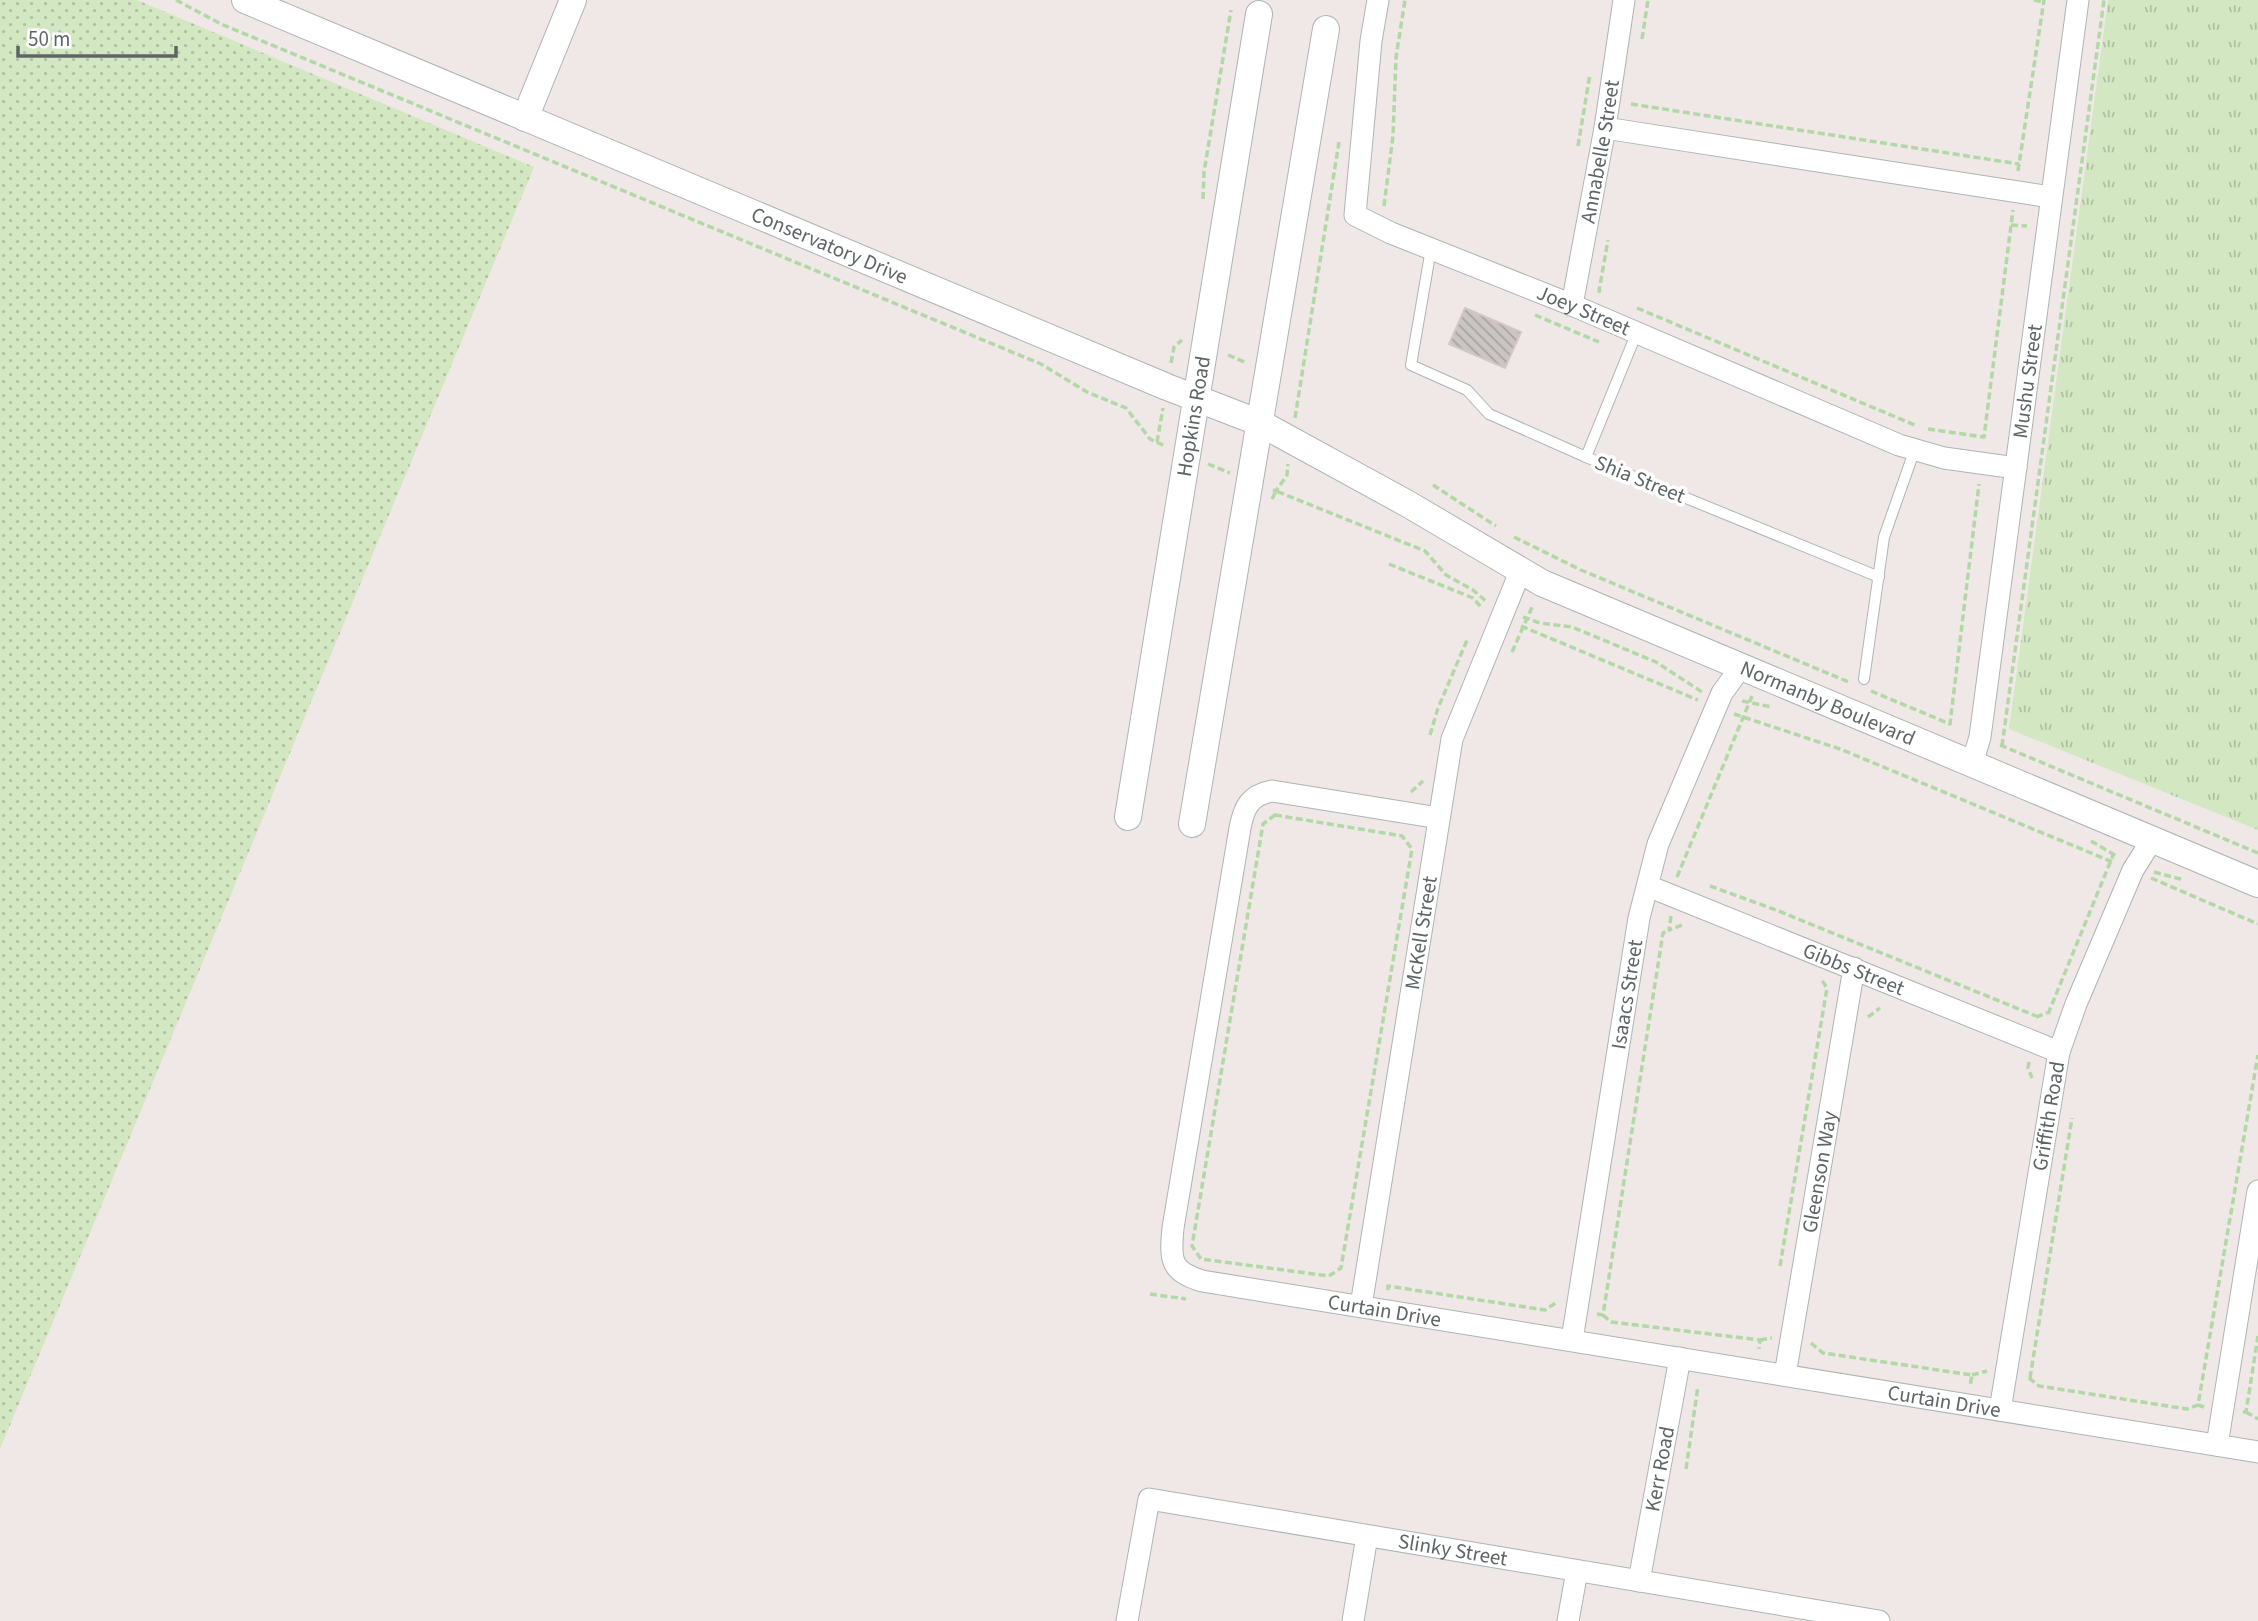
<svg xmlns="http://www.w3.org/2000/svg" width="2258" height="1621" viewBox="0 0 2258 1621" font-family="'Source Sans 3',sans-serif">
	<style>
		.grass { fill: url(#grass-dots) }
		.park { fill: url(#park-tufts) }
		.building { fill: url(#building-back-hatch); stroke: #d4c7c4; stroke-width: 2 }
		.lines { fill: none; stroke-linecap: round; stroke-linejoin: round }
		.service-casing { stroke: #aeb4b5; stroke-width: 12 }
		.minor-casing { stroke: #aeb4b5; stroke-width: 23 }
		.tertiary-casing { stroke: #aeb4b5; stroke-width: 28 }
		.path { stroke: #b2d8a6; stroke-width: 3.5; stroke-dasharray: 7 3.5; stroke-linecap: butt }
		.service { stroke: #fff; stroke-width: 10 }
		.minor { stroke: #fff; stroke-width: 21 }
		.tertiary { stroke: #fff; stroke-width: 26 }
		.labels { text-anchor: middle; stroke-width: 7; stroke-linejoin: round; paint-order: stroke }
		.street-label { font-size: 21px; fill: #5d6566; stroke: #fff }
	</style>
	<defs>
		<pattern id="grass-dots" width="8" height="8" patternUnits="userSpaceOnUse" patternTransform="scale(1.75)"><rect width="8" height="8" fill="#d4e7c3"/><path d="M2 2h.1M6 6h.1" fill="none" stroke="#afbfa2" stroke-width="1.8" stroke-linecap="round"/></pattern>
		<pattern id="park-tufts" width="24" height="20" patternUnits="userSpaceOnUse" patternTransform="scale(1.75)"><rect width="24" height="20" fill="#d4e7c3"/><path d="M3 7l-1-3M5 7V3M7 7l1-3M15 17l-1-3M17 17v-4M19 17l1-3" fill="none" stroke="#afbfa2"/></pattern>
		<pattern id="building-back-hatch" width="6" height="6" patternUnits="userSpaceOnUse" patternTransform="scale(1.75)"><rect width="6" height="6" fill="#cac4c3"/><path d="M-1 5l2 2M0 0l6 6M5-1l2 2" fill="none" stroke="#a7a3a2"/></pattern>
	</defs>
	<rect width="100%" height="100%" fill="#efe8e6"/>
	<!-- grass -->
	<polygon class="grass" points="0,0 137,0 534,167 0,1449"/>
	<!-- park -->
	<polygon class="park" points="2108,0 2258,0 2258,830 2009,729"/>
	<!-- building -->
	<polygon class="building" points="1465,308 1521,332 1505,368 1449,344"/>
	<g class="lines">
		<defs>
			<g id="service">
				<polyline points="1431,249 1411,365 1467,390 1489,414 1586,457 1879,577"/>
				<polyline points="1586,457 1637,332"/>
				<polyline points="1864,679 1884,537 1915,449"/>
			</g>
			<g id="minor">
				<path id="s1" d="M1378,0L1371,41L1355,215L1391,233L1572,305L1899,445L1944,458L2016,468"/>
				<polyline points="1605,128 2051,197"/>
				<path id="s2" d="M1572,305L1605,128L1624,0"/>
				<path id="s3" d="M1972,764L1980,737L2078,0"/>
				<path id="s4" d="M1439,818L1272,791C1250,795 1244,807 1240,828L1173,1228C1170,1260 1170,1271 1202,1281L2258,1452"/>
				<path id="s5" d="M1648,886L2059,1052"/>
				<path id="s6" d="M1361,1306L1452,739L1520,572"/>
				<path id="s7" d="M1572,1340L1639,918L1658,844L1722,693L1741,667"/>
				<path id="s8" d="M1785,1375L1854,968"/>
				<path id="s9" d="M2000,1410L2059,1052L2076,1004L2133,870L2152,840"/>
				<polyline points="2217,1445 2258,1191"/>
				<path id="s10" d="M1639,1581L1680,1358"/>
				<path id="s11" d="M1127,1621L1149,1499L1879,1621"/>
				<polyline points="1353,1621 1367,1536"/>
				<polyline points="1568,1621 1577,1571"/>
			</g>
			<g id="tertiary">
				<path id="s12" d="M245,0L1167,387L1260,423L1408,504L1542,583L2258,884"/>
				<polyline points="525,118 573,0"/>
				<path id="s13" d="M1128,817L1259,14"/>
				<polyline points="1192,824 1326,29"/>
			</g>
		</defs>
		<!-- service casing -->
		<use href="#service" class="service-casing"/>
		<!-- minor casing -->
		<use href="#minor" class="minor-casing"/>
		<!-- tertiary casing -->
		<use href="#tertiary" class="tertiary-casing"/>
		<!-- path -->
		<g class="path">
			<polyline points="176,0 221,24 1041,364 1087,392 1126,408 1150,439 1165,446"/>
			<polyline points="2034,0 2044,2"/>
			<polyline points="1642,39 1648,0"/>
			<polyline points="1631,104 2019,164"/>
			<polyline points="1578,146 1590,74"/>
			<polyline points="2018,171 2044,0"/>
			<polyline points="1203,199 1204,172 1231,10"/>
			<polyline points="1384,206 1393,136 1396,57 1405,0"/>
			<polyline points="2011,225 2027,226"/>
			<polyline points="1601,292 1599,291 1608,240"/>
			<polyline points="1637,308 1917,426"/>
			<polyline points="1535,315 1599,342"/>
			<polyline points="1228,355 1247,363"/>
			<polyline points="1171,363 1174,347 1182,340"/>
			<polyline points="1295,418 1339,142"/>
			<polyline points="1928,429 1984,437 2013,210"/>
			<polyline points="1157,442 1163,408"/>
			<polyline points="1208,464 1230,473"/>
			<polyline points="1433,485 1496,526"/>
			<polyline points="1273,490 1276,491 1287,475 1288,464"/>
			<polyline points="1272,499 1276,491 1425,551 1446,575 1473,590 1487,602"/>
			<polyline points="1514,537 1581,570 1851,683"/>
			<polyline points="1389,564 1473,598 1482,608"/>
			<polyline points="1523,617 1540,623 1572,627 1656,662 1702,692"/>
			<polyline points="1521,626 1698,700"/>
			<polyline points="1512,652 1533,605"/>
			<polyline points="1871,691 1950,724 1979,484"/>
			<polyline points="1742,701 1772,707"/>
			<polyline points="1734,714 1840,749 2115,863"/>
			<polyline points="1430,735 1438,708 1468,638"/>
			<polyline points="2000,745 2258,853"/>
			<polyline points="2002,746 2104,0"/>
			<polyline points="1411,792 1423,781"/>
			<polygon points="1275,815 1402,836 1412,849 1341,1268 1329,1276 1201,1259 1192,1246 1263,824"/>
			<polyline points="2091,841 2118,857"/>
			<polyline points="2154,872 2184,880"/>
			<polyline points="1677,877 1752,696"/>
			<polyline points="2151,878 2258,924"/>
			<polyline points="1710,886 1776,910 2036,1016"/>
			<polyline points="1671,916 1669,930 1685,924"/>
			<polyline points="2048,1014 2114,853"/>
			<polyline points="1868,1017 1880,1008"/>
			<polyline points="2036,1017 2047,1013"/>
			<polyline points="2029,1062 2028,1068 2032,1078"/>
			<polyline points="1780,1266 1827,988 1821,979"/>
			<polyline points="1388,1290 1388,1286 1545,1310 1557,1302"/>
			<polyline points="1150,1294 1186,1299"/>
			<polyline points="1597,1314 1603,1315 1663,933 1669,930"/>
			<polyline points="1603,1315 1611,1322 1760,1340 1759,1349"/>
			<polyline points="1760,1340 1772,1338"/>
			<polyline points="1811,1343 1823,1353 1972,1375 1970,1386"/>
			<polyline points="1972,1375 1987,1371"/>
			<polyline points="2029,1378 2039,1386 2187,1409 2198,1405"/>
			<polyline points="2030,1378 2072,1118"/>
			<polyline points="2204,1407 2198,1405 2258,1055"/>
			<polyline points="2243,1412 2246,1412 2258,1336"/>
			<polyline points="2246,1412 2258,1419"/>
			<polyline points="1686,1469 1698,1386"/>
		</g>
		<!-- service -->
		<use href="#service" class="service"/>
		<!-- minor -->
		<use href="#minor" class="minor"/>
		<!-- tertiary -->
		<use href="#tertiary" class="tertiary"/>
	</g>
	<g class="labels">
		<!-- street labels -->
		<g class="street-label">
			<text dy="7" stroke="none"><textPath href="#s2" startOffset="156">Annabelle Street</textPath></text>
			<text dy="7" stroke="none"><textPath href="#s12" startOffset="634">Conservatory Drive</textPath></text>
			<text dy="7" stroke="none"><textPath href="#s1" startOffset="464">Joey Street</textPath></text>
			<text dy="7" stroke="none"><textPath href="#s3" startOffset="387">Mushu Street</textPath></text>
			<text dy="7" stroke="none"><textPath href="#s13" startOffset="406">Hopkins Road</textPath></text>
			<text transform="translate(1640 479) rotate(22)" y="7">Shia Street</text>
			<text dy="7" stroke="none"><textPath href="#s12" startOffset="1734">Normanby Boulevard</textPath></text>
			<text dy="7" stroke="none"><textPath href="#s6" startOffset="378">McKell Street</textPath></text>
			<text dy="7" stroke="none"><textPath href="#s5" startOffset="222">Gibbs Street</textPath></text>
			<text dy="7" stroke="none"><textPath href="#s7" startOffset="350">Isaacs Street</textPath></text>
			<text dy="7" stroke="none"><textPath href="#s9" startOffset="298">Griffith Road</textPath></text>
			<text dy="7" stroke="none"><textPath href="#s8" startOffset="206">Gleenson Way</textPath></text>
			<text dy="7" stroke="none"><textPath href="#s4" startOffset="882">Curtain Drive</textPath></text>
			<text dy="7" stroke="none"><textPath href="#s4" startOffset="1449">Curtain Drive</textPath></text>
			<text dy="7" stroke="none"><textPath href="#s10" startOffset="114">Kerr Road</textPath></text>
			<text dy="7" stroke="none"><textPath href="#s11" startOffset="432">Slinky Street</textPath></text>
		</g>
	</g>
	<!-- scale -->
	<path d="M18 46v10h158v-10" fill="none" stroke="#5d6566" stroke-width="3.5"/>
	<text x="28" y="46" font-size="21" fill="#5d6566" stroke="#ffffff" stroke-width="5" paint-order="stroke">50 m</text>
</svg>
